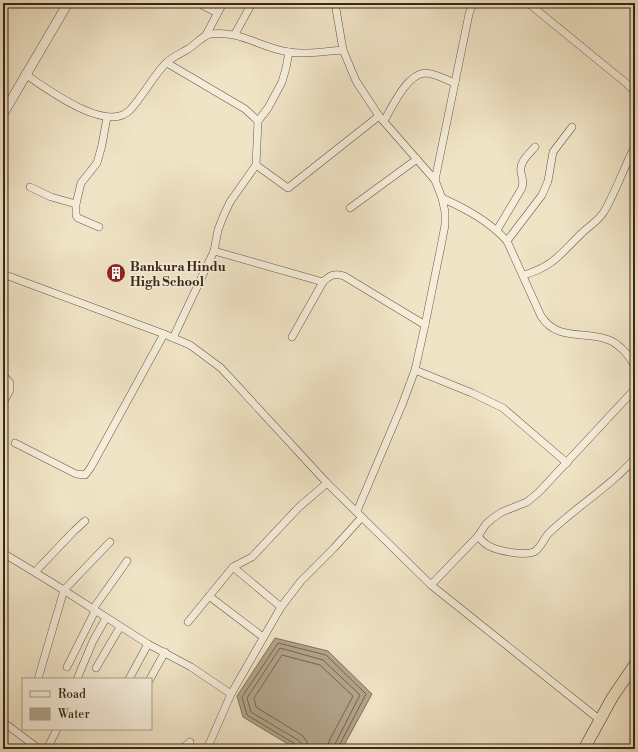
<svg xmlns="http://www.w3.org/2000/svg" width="638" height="752" viewBox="0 0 638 752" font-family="'Libre Bodoni',serif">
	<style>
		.water { fill: #b2a38a; stroke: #82715c }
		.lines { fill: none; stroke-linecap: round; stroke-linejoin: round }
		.shore { stroke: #766450; stroke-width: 1 }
		.minor-casing { stroke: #685642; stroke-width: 8 }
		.tertiary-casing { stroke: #685642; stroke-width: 10 }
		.trunk-casing { stroke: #3a2616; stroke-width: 12 }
		.minor { stroke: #f5edda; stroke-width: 7 }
		.tertiary { stroke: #f5edda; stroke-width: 9 }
		.trunk { stroke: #f0e4c6; stroke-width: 11 }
		.labels { text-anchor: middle; stroke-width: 3.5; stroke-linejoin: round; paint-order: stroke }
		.poi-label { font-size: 13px; font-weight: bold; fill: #3a2616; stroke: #f5edda; text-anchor: start }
	</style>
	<rect width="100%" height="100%" fill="#f0e4c6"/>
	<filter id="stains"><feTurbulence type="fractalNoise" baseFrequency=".005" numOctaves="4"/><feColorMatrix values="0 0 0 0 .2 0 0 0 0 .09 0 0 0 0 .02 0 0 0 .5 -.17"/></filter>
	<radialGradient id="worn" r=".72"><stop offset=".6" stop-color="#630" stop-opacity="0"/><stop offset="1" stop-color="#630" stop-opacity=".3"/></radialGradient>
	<!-- water -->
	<polygon class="water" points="275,638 328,651 372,694 342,749 296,749 243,717 237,696"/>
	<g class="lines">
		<!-- shore -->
		<g class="shore">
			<polyline points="297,749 295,744 247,715 242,697 278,643 326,655 366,694 339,746 339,749"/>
			<polyline points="302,749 302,744 298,740 251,712 247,698 280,648 323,660 360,695 335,744 334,749"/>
			<polyline points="308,749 307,742 303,736 256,707 254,698 282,655 320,665 353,696 329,741 328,749"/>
		</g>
		<defs>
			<g id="minor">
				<polyline points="198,3 217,13"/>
				<polyline points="335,3 343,50 356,81 379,116 435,180 442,198 445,212 445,225 442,241 425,325 415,370 402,405 357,511"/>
				<polyline points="528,3 626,83 635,92"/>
				<polyline points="235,34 252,3"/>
				<polyline points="206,35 223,3"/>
				<polyline points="167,63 245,109 258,121"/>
				<path d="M25,74C47,89 107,134 130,110C143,96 152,78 165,64C172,57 180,54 188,49C195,45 202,36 210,34C240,30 261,48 289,52C306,55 326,51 343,50"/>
				<path d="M384,121C392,107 407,74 425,73C435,73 446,80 455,83"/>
				<polyline points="256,165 288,188 379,116"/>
				<polyline points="435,180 469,14 473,3"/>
				<polyline points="30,187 51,197 76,204"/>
				<path d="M442,198C466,209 489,221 507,241L542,195L548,181L553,152L572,127"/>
				<polyline points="350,208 417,159"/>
				<polyline points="99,227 78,218 76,215 76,204 81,183 97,163 102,145 107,117"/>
				<path d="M497,230L522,188C524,181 522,178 521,172C519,162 529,154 535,147"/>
				<path d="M507,241L541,316C557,341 582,331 606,339C618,342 630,356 635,367"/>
				<polyline points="214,251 323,282"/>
				<polyline points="3,274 164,334 190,345 221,368 327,483 431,585 600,720"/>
				<path d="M524,275C554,266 560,254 582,233C590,225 600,220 605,210C617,189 624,167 635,146"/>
				<path d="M292,337L323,282C330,275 334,273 344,276L425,325"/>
				<polyline points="173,338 214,251 218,230 223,217 230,202 256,165 258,121 268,108 282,82 286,68 289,52"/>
				<polyline points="415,370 472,393 503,408 567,463"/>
				<polyline points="3,375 10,383 10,390 3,403"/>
				<polyline points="15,443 76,474 85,475 91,467 164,334"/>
				<path d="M478,536C481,540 485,544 489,546C498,551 524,556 534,552C541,548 544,538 549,533C577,506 610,487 635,458"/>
				<polyline points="3,553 54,584 148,644 191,667 231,694"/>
				<polyline points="233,567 281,607"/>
				<polyline points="35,572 74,531 85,521"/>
				<polyline points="431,585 478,536 486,524 493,518 502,512 527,502 539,492 635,389"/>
				<polyline points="209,596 263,637"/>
				<polyline points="93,609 127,561"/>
				<polyline points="188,622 233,567 252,557 298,508 327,483"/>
				<polyline points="67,667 95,611"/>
				<polyline points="96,668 120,627"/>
				<polyline points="38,679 64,590 110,542"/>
				<polyline points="77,679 93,641 106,618"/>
				<polyline points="129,679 148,644"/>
				<polyline points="150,679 165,652"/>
				<polyline points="3,722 39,749"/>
				<polyline points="47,749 57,729"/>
				<polyline points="182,749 190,742"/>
				<polyline points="207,749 231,694 281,607 301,581 334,548 362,517"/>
			</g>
			<polyline id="tertiary" points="3,114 68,3"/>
			<polyline id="trunk" points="584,749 612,698 635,664"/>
		</defs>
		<!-- minor casing -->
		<use href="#minor" class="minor-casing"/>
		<!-- tertiary casing -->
		<use href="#tertiary" class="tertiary-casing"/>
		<!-- trunk casing -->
		<use href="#trunk" class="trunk-casing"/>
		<!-- minor -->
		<use href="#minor" class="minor"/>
		<!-- tertiary -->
		<use href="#tertiary" class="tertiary"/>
		<!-- trunk -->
		<use href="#trunk" class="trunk"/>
	</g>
	<!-- icons -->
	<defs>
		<symbol id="building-disc" viewBox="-11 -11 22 22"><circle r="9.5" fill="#8f2418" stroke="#f5edda"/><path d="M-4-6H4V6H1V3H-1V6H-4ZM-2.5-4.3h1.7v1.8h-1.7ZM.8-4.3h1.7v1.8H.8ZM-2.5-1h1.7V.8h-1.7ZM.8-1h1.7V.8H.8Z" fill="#fff"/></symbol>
	</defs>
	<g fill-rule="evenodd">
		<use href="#building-disc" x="105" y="262" width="22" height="22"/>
	</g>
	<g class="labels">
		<!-- poi labels -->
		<g class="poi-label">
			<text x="130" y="271">Bankura Hindu<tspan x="130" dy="15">High School</tspan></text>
		</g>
	</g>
	<!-- margin -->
	<rect width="638" height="752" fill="none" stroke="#f0e4c6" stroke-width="16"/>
	<rect x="4" y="4" width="630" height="744" fill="none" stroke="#3a2616" stroke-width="2"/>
	<rect x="8" y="8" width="622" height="736" fill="none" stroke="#3a2616"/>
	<!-- legend -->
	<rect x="22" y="678" width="130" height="52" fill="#f5edda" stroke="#aa9d8c"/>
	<rect x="30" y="691" width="20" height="6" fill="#f5edda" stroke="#aa9d8c"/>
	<text x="58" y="698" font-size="12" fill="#3a2616">Road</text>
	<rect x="30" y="708" width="20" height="12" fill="#b2a38a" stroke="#aa9d8c"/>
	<text x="58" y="718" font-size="12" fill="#3a2616">Water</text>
	<rect width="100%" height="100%" filter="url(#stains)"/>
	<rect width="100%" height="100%" fill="url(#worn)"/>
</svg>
